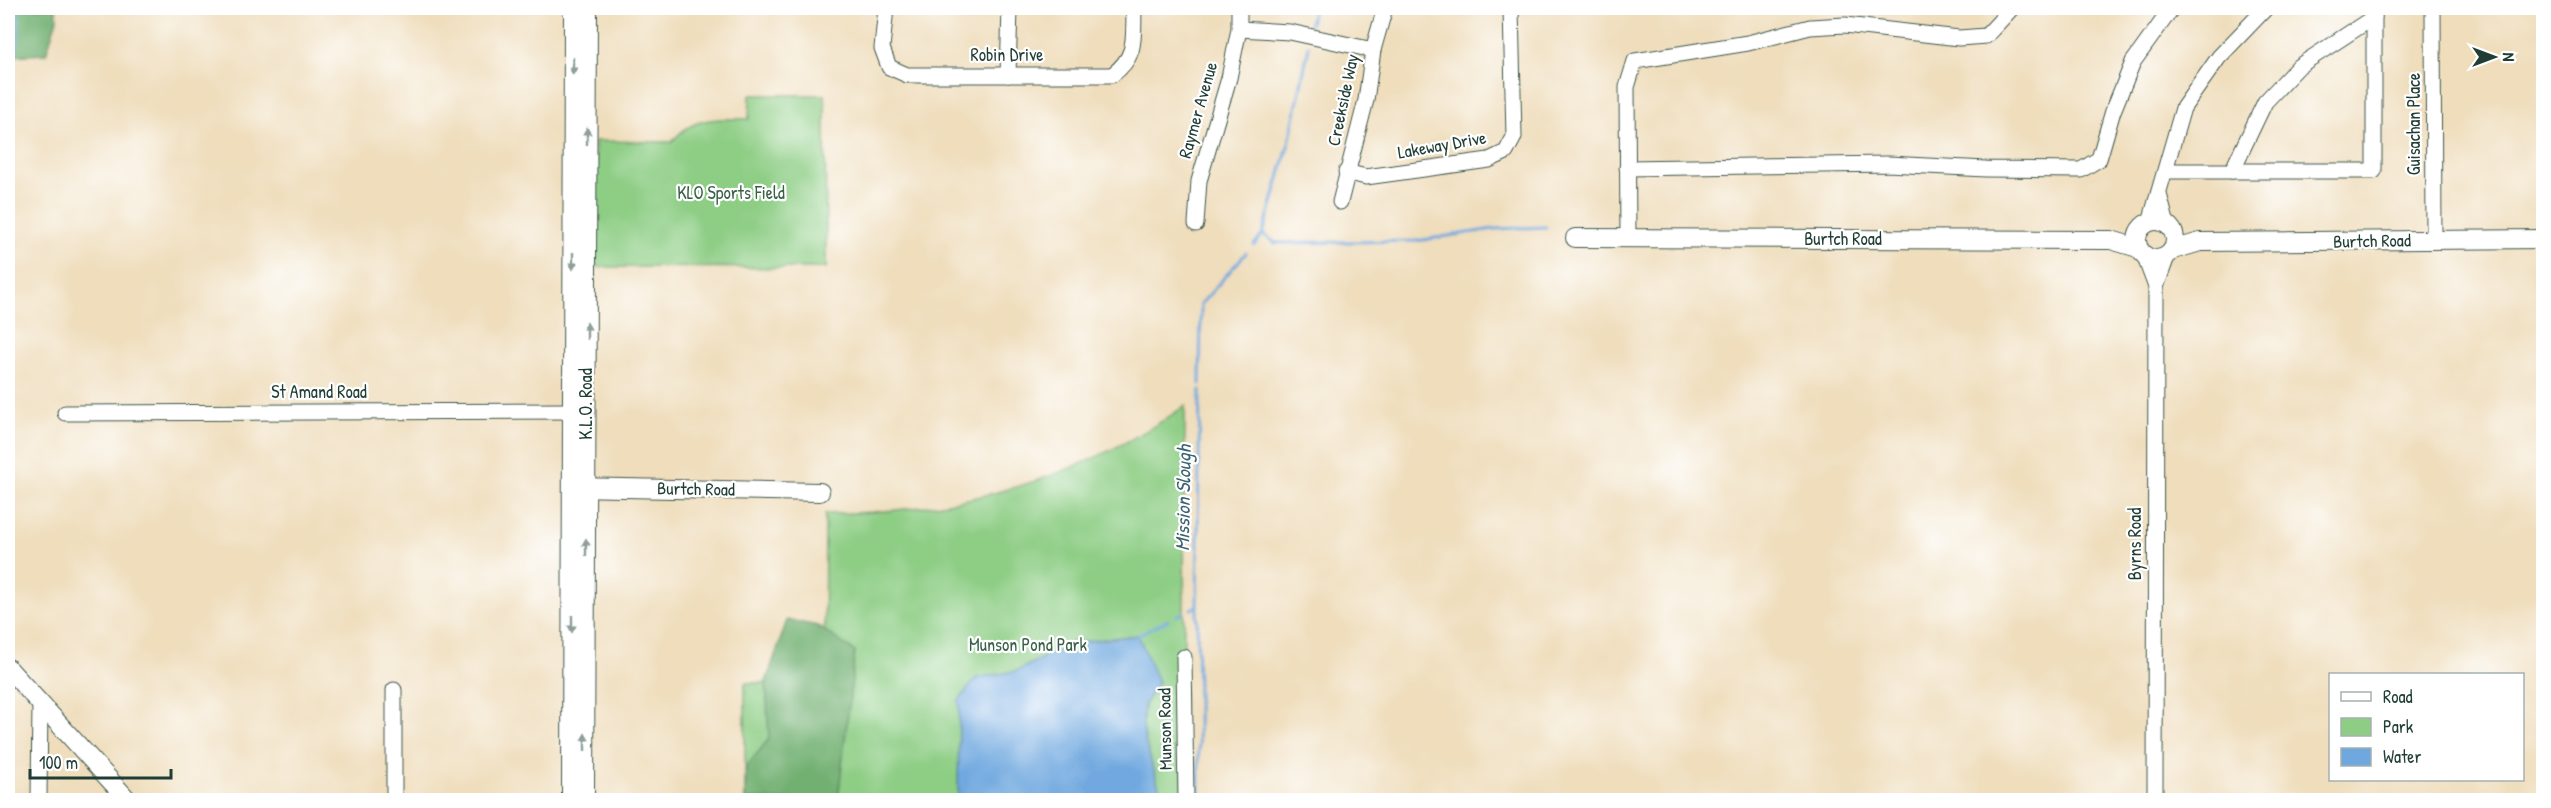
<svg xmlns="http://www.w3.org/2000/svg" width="2551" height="808" viewBox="0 0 2551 808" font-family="'Patrick Hand',sans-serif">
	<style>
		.green { fill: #8dcd84; stroke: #56855c; stroke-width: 1.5 }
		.forest { fill: #72b072; stroke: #487653; stroke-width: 1.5 }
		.water { fill: #6fa8df; stroke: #47728a; stroke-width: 1.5 }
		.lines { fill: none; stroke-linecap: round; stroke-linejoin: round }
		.stream { stroke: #6fa8df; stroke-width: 3 }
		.minor-casing { stroke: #3e5548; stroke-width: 17 }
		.major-casing { stroke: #3e5548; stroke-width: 20 }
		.minor { stroke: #fff; stroke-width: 15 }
		.major { stroke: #fff; stroke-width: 18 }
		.oneway { fill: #8f9e9a }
		.labels { text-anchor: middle; stroke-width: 4.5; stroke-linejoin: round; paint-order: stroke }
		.street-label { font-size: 18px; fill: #1f3d34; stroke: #fff }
		.park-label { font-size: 18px; fill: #3a6148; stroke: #fff }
		.water-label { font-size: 20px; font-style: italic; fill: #3b6270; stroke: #fff }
	</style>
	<rect width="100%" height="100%" fill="#fff"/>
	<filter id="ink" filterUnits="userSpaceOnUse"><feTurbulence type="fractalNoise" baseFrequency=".0167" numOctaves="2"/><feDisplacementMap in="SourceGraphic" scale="12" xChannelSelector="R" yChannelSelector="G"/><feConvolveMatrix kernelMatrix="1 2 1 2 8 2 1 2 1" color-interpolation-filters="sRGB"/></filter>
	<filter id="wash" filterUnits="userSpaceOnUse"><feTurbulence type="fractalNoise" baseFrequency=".008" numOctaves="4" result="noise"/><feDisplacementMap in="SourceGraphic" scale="24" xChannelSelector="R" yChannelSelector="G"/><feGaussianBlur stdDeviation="1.35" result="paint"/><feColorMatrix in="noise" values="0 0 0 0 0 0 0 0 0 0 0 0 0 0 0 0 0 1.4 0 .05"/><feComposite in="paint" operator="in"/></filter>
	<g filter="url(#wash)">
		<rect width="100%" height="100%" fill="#efddbb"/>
		<!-- green -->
		<g class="green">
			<path d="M750,95H825L826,268L595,267V141L672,142C691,116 720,118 749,119Z"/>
			<path d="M1185,406L1183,800H745V683H824L825,514C958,512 1075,482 1185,406Z"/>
		</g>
		<!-- forest -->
		<g class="forest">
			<path d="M10,8H56L57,19L46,54L8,56C7,39 11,25 10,8Z"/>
			<polygon points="787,620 818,626 855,652 838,800 745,800 746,767 769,739 766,682"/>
		</g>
		<!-- water -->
		<path class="water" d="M1138,635L1158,682C1154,690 1146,699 1144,707C1138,738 1157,771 1162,800H958L959,700L976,678L1017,671L1071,643Z"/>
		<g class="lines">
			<!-- stream -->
			<g class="stream">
				<polyline points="1310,24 1313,8"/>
				<path d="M8,71C20,55 18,27 18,8"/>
				<polyline points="1263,234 1275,243 1416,241 1494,229 1546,227"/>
				<polyline points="1254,245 1263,234 1289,143 1309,46"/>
				<polyline points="1200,384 1201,304 1246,253"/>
				<polyline points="1197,606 1199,800"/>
				<polyline points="1191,609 1197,606 1200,390"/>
				<polyline points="1177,616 1182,613"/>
				<polyline points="1138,635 1168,620"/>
			</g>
		</g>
	</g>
	<g filter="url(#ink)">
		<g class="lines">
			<defs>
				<g id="minor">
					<path d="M886,8L882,48L889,67L907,75H1112C1138,56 1133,37 1134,8"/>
					<polyline points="2433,8 2434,240"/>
					<polyline points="1239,29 1290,32 1373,50"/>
					<polyline points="1008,75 1010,8"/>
					<polyline points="1627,168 1888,164 1986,169 2081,170 2099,159 2113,111 2133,62 2172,8"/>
					<polyline points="2166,171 2374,171 2374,8"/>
					<polyline points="2232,171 2265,102 2299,66 2374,17"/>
					<polyline points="1346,172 1366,177 1489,160 1506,152 1514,137 1511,8"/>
					<polyline points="2159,194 2167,225"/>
					<polyline points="1340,202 1366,100 1373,50 1385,8"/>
					<polyline points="2150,222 2183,108 2219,57 2266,8"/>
					<polyline points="1196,224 1199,181 1229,78 1239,29 1239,8"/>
					<polyline points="1628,238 1627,87 1635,61 1748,43 1810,27 1845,25 1959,38 1986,36 2012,8"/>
					<polyline points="2144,255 2156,287"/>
					<polyline points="65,413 572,411"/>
					<polyline points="1184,657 1186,800"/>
					<polyline points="394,690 394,800"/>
					<polyline points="39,800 40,702"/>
					<polyline points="2155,800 2156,287 2168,254"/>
				</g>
				<g id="major">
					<circle cx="2156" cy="240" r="19"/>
					<polyline points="1575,238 2111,240 2138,248"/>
					<polyline points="2173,250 2200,242 2544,239"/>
					<polyline points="574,487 820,492"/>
					<polyline points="8,668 128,800"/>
					<polyline points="571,800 573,8"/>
					<polyline points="585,800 588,8"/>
				</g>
			</defs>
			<!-- minor casing -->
			<use href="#minor" class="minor-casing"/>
			<!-- major casing -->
			<use href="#major" class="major-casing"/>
			<!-- minor -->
			<use href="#minor" class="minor"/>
			<!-- major -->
			<use href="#major" class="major"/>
		</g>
		<!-- one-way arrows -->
		<defs><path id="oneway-solid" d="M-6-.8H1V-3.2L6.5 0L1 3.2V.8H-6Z" transform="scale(1.5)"/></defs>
		<g class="oneway">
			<use href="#oneway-solid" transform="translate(573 66) rotate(90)"/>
			<use href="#oneway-solid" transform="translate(587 136) rotate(-90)"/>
			<use href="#oneway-solid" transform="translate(573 261) rotate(90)"/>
			<use href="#oneway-solid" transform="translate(587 331) rotate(-90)"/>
			<use href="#oneway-solid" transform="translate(586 547) rotate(-90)"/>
			<use href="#oneway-solid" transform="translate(572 624) rotate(90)"/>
			<use href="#oneway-solid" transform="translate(585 742) rotate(-90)"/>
		</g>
	</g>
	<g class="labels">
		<!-- street labels -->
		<g class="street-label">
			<text x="1007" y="61">Robin Drive</text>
			<text transform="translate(1343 100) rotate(-78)" y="6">Creekside Way</text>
			<text transform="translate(1198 110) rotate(-74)" y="6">Raymer Avenue</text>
			<text transform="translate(2414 124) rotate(-90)" y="6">Guisachan Place</text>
			<text transform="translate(1442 145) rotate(-10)" y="6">Lakeway Drive</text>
			<text x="1843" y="245">Burtch Road</text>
			<text transform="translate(2372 241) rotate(-1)" y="6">Burtch Road</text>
			<text x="319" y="398">St Amand Road</text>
			<text transform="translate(586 404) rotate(-90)" y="6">K.L.O. Road</text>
			<text transform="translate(696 489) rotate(1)" y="6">Burtch Road</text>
			<text transform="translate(2135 544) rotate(-90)" y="6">Byrns Road</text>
			<text transform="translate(1165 729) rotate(-91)" y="6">Munson Road</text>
		</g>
		<!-- park labels -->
		<g class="park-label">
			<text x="731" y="199">KLO Sports Field</text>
			<text x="1028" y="651">Munson Pond Park</text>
		</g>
		<!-- water labels -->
		<g class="water-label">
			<text transform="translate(1183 498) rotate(-89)" y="7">Mission Slough</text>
		</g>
	</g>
	<!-- margin -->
	<rect width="2551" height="808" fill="none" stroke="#fff" stroke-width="30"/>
	<!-- legend -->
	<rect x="2329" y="673" width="195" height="108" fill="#ffffff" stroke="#a5b1ae" stroke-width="1.5"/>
	<rect x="2341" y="692" width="30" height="9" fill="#ffffff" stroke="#a5b1ae" stroke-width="1.5"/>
	<text x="2383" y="703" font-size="18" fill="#1f3d34">Road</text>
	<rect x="2341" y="718" width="30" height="18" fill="#8dcd84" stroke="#a5b1ae" stroke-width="1.5"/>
	<text x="2383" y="733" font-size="18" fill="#1f3d34">Park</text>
	<rect x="2341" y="748" width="30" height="18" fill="#6fa8df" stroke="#a5b1ae" stroke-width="1.5"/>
	<text x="2383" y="763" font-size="18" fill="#1f3d34">Water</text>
	<!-- north arrow -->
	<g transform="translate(2494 57) rotate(90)" stroke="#ffffff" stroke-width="4.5" paint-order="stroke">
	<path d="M0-4.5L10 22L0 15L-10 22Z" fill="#1f3d34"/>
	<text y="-9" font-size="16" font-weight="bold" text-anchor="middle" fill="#1f3d34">N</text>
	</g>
	<!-- scale -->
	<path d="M30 769v9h141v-9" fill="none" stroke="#1f3d34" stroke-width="3"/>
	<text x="39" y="769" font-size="18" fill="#1f3d34" stroke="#ffffff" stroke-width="4.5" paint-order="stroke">100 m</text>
</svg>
